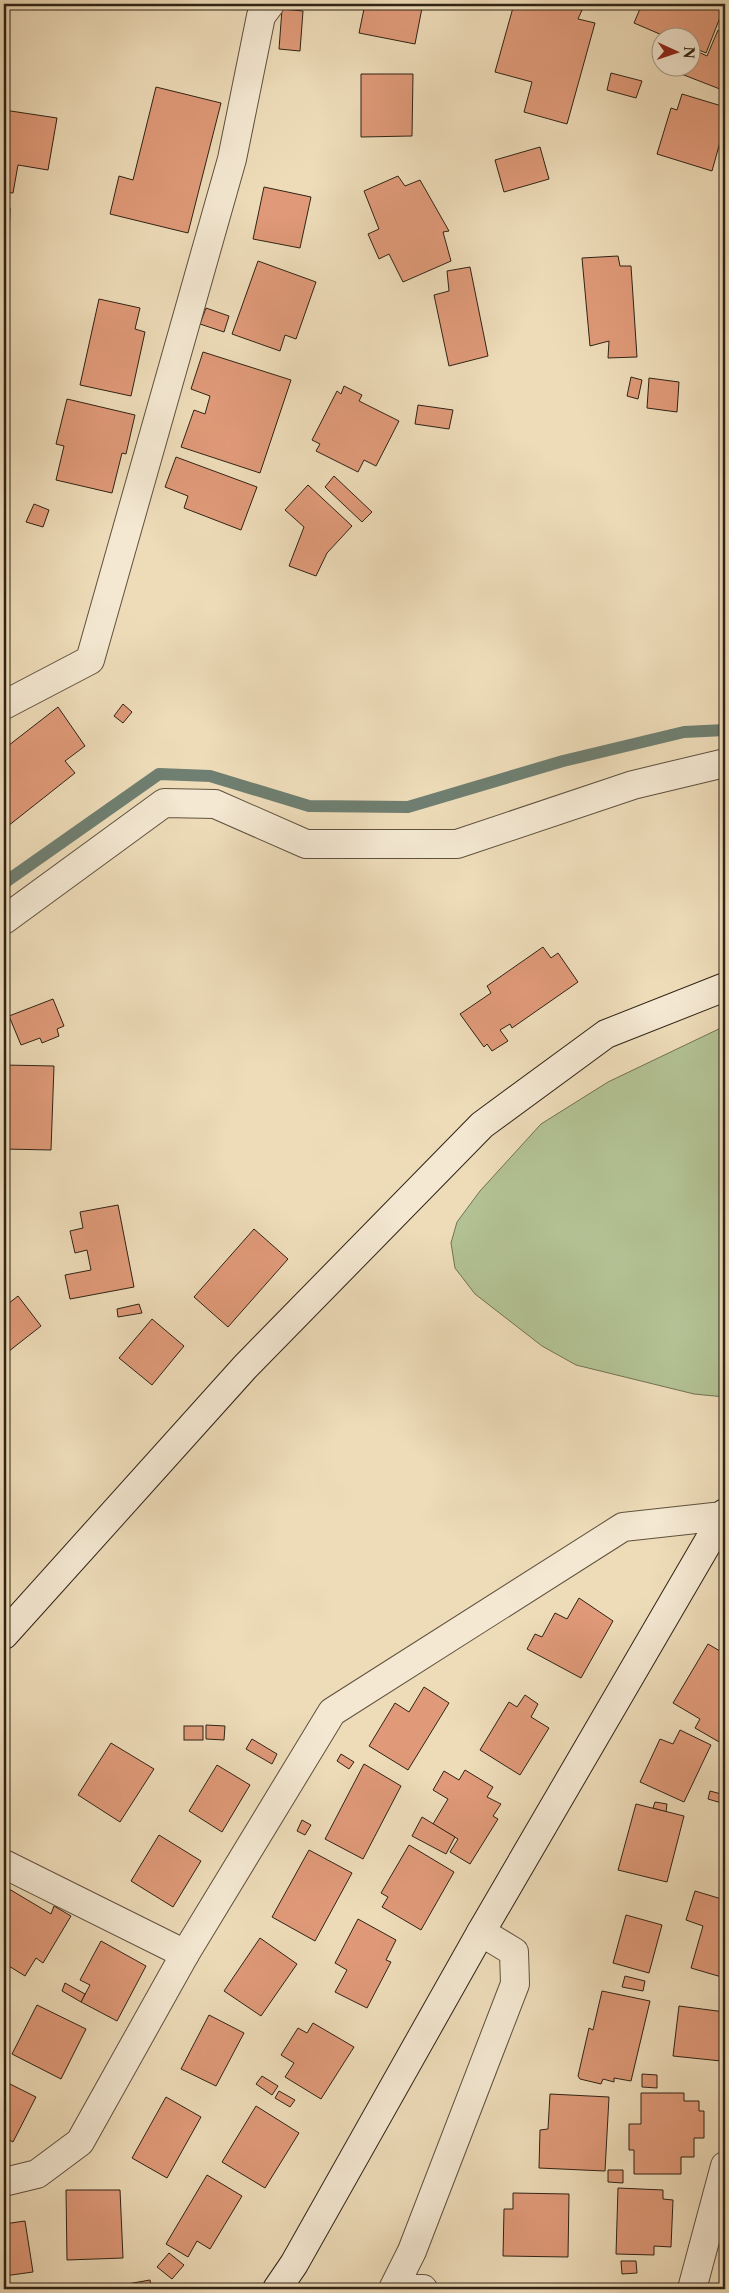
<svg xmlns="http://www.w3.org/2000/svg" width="729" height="2293" viewBox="0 0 729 2293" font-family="'Libre Caslon Text',serif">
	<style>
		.green { fill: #b3c294; stroke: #717254 }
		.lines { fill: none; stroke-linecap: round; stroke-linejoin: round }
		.stream { stroke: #6f7f71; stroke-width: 12 }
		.building { fill: #e09a79; stroke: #2f2315 }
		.street-casing { stroke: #5f513e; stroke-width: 30 }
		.secondary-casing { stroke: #2f2315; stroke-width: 30 }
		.street { stroke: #f4e8d2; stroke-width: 28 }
		.secondary { stroke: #f4e8d2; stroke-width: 28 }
	</style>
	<rect width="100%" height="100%" fill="#eedcb9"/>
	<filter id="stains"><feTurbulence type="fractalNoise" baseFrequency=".004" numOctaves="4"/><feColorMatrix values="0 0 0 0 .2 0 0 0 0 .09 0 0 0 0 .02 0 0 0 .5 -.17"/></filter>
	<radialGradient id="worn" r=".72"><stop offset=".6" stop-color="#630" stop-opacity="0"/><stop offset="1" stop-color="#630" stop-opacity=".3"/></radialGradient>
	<!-- green -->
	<polygon class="green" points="725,1026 725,1397 694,1394 576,1365 542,1346 475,1294 455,1268 451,1243 457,1222 480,1191 541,1124 608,1082"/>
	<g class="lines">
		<!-- stream -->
		<polyline class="stream" points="4,883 159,774 210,776 309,806 408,807 563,761 684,732 725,730"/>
	</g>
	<!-- building -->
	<g class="building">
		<polygon points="365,4 399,4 422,8 415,44 359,33"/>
		<polygon points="514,4 559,4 582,10 578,19 595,23 567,124 524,112 532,82 495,72"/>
		<polygon points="642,4 725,4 725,5 706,53 692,47 692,38 669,38 634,23"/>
		<polygon points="282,9 303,11 300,51 279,49"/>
		<polygon points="725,24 725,91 666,68 692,68 692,49 707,56 718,30 722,32"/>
		<polygon points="611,73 642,81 636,98 607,90"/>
		<polygon points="361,74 413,74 412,136 361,137"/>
		<polygon points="156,87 221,103 188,233 110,214 119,176 133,180"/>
		<polygon points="682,94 725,107 725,124 712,171 657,154 671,108 677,110"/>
		<polygon points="4,110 57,118 48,170 18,165 13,193 4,192"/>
		<polygon points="540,147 549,179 504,192 495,160"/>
		<polygon points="398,176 405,186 420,180 449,231 443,232 451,261 403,282 389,254 379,259 368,234 379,229 364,191"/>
		<polygon points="264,187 311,197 300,248 253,239"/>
		<polygon points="4,208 10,208 9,242 4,242"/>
		<polygon points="618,256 620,266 631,266 637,357 608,358 609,341 590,346 582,258"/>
		<polygon points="258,261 316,282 296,339 285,335 280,351 232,334"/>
		<polygon points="470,267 488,356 449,366 434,295 449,291 447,271"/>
		<polygon points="99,299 140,308 135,329 145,332 131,396 80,385"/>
		<polygon points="206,308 229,316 224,332 200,324"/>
		<polygon points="203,352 291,380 260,473 181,447 194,410 205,414 210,396 191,389"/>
		<polygon points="631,377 642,380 638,399 627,396"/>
		<polygon points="649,378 679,382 677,412 647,408"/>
		<polygon points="344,386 362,395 359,401 399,421 376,466 364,460 358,472 316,451 320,444 312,440 337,391 341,394"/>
		<polygon points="67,399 135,415 126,454 122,453 112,493 56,480 64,446 56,444"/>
		<polygon points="418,405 453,410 449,429 415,424"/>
		<polygon points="176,457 257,487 241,530 184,508 188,496 165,487"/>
		<polygon points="334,476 372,512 362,522 325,487"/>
		<polygon points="308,485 352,526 327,553 316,576 289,566 304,527 285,510"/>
		<polygon points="34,504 49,510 43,527 26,522"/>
		<polygon points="123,704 132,712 123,723 114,716"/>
		<polygon points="58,707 85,746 65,761 75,773 8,826 4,821 4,749"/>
		<polygon points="543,947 551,958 558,953 578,982 512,1028 510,1024 500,1030 508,1041 492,1051 487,1044 484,1047 460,1014 491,993 487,986"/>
		<polygon points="53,999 64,1026 57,1029 59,1036 42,1043 40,1038 21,1045 9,1016"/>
		<polygon points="4,1065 54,1066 51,1150 4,1149"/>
		<polygon points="118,1205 134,1287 70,1299 65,1275 91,1270 87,1250 75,1253 70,1231 83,1228 80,1212"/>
		<polygon points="254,1229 288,1259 228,1327 194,1297"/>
		<polygon points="18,1296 41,1326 4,1355 4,1307"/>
		<polygon points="139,1304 142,1313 118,1317 117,1309"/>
		<polygon points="152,1319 184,1346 152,1385 119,1358"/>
		<polygon points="579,1598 613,1621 581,1678 527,1649 535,1634 542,1637 555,1613 567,1619"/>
		<polygon points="708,1644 725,1654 725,1735 721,1743 695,1728 700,1719 673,1703"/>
		<polygon points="424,1687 449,1703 408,1770 369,1746 395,1703 409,1712"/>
		<polygon points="525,1695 538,1704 531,1717 549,1728 520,1775 480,1750 509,1702 517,1707"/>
		<polygon points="206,1725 225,1726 224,1740 206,1739"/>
		<rect x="184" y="1726" width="19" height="14"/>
		<polygon points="680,1730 711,1745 684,1802 640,1782 660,1739 673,1744"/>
		<polygon points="252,1739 277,1754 272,1764 246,1749"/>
		<polygon points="111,1743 154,1769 120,1822 78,1795"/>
		<polygon points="341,1754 354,1762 349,1769 337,1761"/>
		<polygon points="364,1764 401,1786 363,1859 325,1839"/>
		<polygon points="217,1765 250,1785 222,1832 189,1811"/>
		<polygon points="465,1770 493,1787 487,1797 501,1804 493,1816 498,1819 470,1864 450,1852 458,1839 433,1824 448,1799 433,1790 444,1771 459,1780"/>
		<polygon points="710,1791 725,1795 725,1804 708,1799"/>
		<polygon points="655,1802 667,1804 666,1812 653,1808"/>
		<polygon points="636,1804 684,1816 667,1882 618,1870"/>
		<polygon points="422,1817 455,1837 446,1854 412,1836"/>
		<polygon points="302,1820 311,1825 305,1835 297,1831"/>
		<polygon points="159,1835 201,1861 173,1907 131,1881"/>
		<polygon points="409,1845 454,1872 421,1930 382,1907 388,1897 381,1893"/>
		<polygon points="309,1850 352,1873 315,1941 272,1917"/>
		<polygon points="4,1886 51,1914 54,1906 71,1916 43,1963 36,1958 25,1976 4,1963"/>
		<polygon points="695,1891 725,1900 725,1978 691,1968 703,1926 686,1920"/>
		<polygon points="626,1915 662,1925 649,1973 613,1963"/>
		<polygon points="358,1919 396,1940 386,1960 391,1962 367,2008 335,1992 347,1970 335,1963"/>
		<polygon points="260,1938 297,1964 261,2016 224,1991"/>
		<polygon points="101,1941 146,1966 117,2021 81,2002 90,1985 80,1980"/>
		<polygon points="625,1976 645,1981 643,1991 622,1987"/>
		<polygon points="65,1983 85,1994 81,2002 62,1991"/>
		<polygon points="602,1991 650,2001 631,2081 614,2078 614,2082 603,2079 601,2084 580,2079 578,2076 589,2028 593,2030"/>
		<polygon points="37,2005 86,2029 61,2079 12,2054"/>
		<polygon points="679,2006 725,2012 721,2061 673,2056"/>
		<polygon points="209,2015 244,2033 216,2086 181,2069"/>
		<polygon points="313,2023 354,2047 321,2099 285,2077 294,2063 281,2055 298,2028 307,2033"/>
		<polygon points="642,2074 657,2075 657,2088 642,2087"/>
		<polygon points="262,2076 278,2086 272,2095 256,2084"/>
		<polygon points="4,2081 36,2097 13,2142 4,2137"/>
		<polygon points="279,2091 295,2100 290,2107 275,2098"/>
		<polygon points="641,2093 684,2093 684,2101 699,2101 699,2111 704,2111 704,2138 694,2138 694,2157 681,2157 681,2174 634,2174 634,2150 629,2150 629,2124 641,2124"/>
		<polygon points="550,2094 609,2097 605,2171 539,2168 540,2130 548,2129"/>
		<polygon points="166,2097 201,2117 167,2178 132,2158"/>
		<polygon points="256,2106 299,2133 265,2188 222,2162"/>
		<polygon points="608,2170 623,2170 623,2183 608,2182"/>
		<polygon points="207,2175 242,2196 210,2249 197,2241 188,2257 166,2244"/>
		<polygon points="618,2188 663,2190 663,2199 673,2200 671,2247 654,2246 654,2255 616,2254"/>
		<polygon points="66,2190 120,2190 123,2258 67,2260"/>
		<polygon points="513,2193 569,2194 568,2257 503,2256 504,2209 513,2209"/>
		<polygon points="25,2221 33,2272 4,2276 4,2224"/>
		<polygon points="169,2253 184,2265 172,2279 157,2267"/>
		<polygon points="621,2261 636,2261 637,2273 622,2274"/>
		<polygon points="150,2280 152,2289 99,2289"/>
	</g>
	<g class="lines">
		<defs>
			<g id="street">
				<polyline points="4,705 90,660 232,159 261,16 270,4"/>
				<polyline points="4,920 164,803 215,804 306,844 457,844 633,785 725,763"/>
				<polyline points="4,1864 185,1954"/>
				<polyline points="4,2182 37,2174 80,2142 185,1954 332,1712 623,1527 723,1516"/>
				<polyline points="393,2289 412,2251 515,1984 514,1952 481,1932"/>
				<polyline points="394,2289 423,2289"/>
				<polyline points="692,2289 725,2166"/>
			</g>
			<g id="secondary">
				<polyline points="4,1635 245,1367 482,1125 606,1034 725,987"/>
				<polyline points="277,2289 294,2264 481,1932 725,1513"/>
			</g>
		</defs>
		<!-- street casing -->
		<use href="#street" class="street-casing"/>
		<!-- secondary casing -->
		<use href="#secondary" class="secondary-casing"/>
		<!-- street -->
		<use href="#street" class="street"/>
		<!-- secondary -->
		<use href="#secondary" class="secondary"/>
	</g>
	<!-- margin -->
	<rect width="729" height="2293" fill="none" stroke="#eedcb9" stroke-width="20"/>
	<rect x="5" y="5" width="719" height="2283" fill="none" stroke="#2f2315" stroke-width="2.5"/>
	<rect x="10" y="10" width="709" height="2273" fill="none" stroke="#2f2315"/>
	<!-- north arrow -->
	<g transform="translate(676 52) rotate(93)"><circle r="24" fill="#f4e8d2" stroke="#a59986"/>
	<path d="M0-4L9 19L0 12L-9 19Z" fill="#8f2418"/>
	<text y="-8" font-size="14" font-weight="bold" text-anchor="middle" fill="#2f2315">N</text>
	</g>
	<rect width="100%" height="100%" filter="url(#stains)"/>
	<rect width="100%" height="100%" fill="url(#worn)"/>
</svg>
